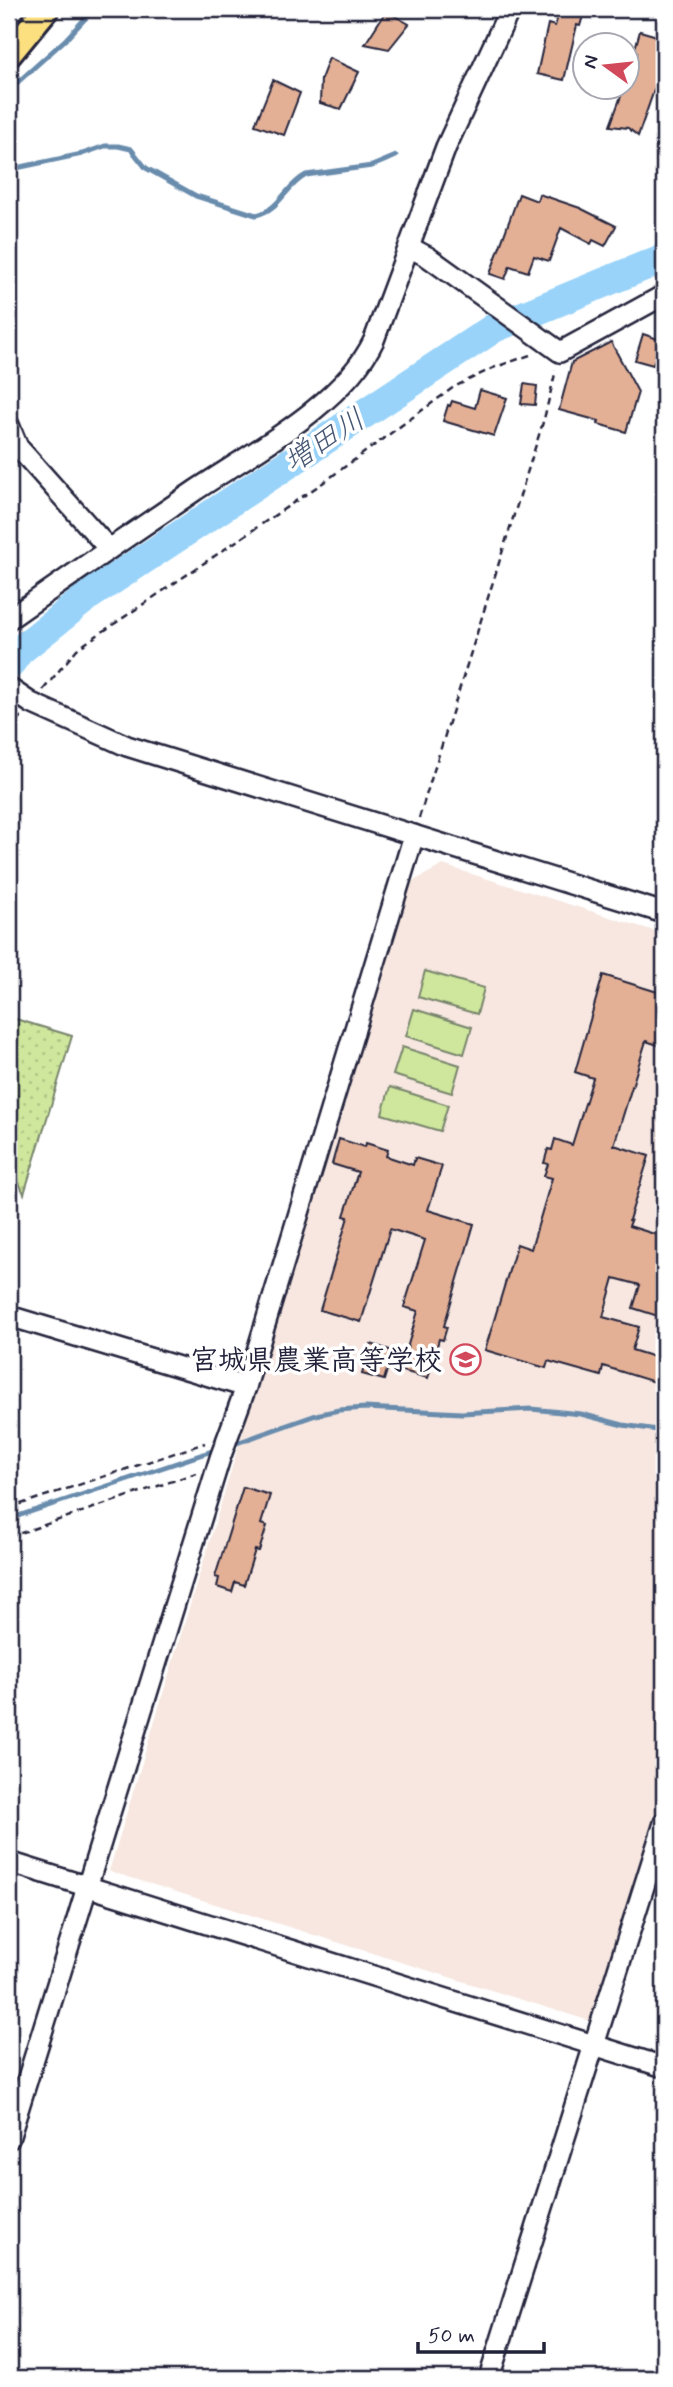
<svg xmlns="http://www.w3.org/2000/svg" width="673" height="2387" viewBox="0 0 673 2387" font-family="Mynerve,'Klee One',sans-serif">
	<style>
		.built { fill: #f7e7e0 }
		.grass { fill: url(#grass-dots); stroke: #78846c; stroke-width: 2 }
		.pitch { fill: #cee79c; stroke: #78846c; stroke-width: 2 }
		.lines { fill: none; stroke-linecap: round; stroke-linejoin: round }
		.stream { stroke: #698cad; stroke-width: 5 }
		.river { stroke: #99d3f9; stroke-width: 30 }
		.building { fill: #e3b096; stroke: #22223b; stroke-width: 2 }
		.minor-casing { stroke: #22223b; stroke-width: 24 }
		.major-casing { stroke: #22223b; stroke-width: 30 }
		.path { stroke: #22223b; stroke-width: 2.5; stroke-dasharray: 7 5; stroke-linecap: butt }
		.minor { stroke: #fff; stroke-width: 19 }
		.major { stroke: #fce080; stroke-width: 24 }
		.labels { text-anchor: middle; stroke-width: 7; stroke-linejoin: round; paint-order: stroke }
		.poi-label { font-size: 28px; font-weight: bold; fill: #22223b; stroke: #fff; text-anchor: end }
		.water-label { font-size: 30px; font-style: italic; fill: #465774; stroke: #fff }
	</style>
	<defs>
		<pattern id="grass-dots" width="8" height="8" patternUnits="userSpaceOnUse" patternTransform="scale(1.75)"><rect width="8" height="8" fill="#cee79c"/><path d="M2 2h.1M6 6h.1" fill="none" stroke="#b1c687" stroke-width="1.8" stroke-linecap="round"/></pattern>
	</defs>
	<rect width="100%" height="100%" fill="#fff"/>
	<filter id="ink" filterUnits="userSpaceOnUse"><feTurbulence type="fractalNoise" baseFrequency=".0143" numOctaves="2"/><feDisplacementMap in="SourceGraphic" scale="14" xChannelSelector="R" yChannelSelector="G"/><feConvolveMatrix kernelMatrix="1 2 1 2 8 2 1 2 1" color-interpolation-filters="sRGB"/></filter>
	<g filter="url(#ink)">
		<!-- built -->
		<polygon class="built" points="443,865 664,934 664,1784 590,2021 109,1871 410,883"/>
		<!-- grass -->
		<polygon class="grass" points="9,1017 72,1036 24,1194 9,1160"/>
		<!-- pitch -->
		<g class="pitch">
			<polygon points="425,971 484,988 477,1014 418,997"/>
			<polygon points="414,1009 472,1027 464,1054 406,1036"/>
			<polygon points="402,1047 460,1065 452,1093 393,1075"/>
			<polygon points="390,1087 448,1105 440,1131 382,1114"/>
		</g>
		<g class="lines">
			<!-- stream -->
			<g class="stream">
				<polyline points="9,90 66,39 94,9"/>
				<path d="M9,171L21,167L82,154L105,146H118L131,149L146,168L196,196L256,215C280,210 285,186 306,175L372,166L396,156"/>
				<polyline points="231,1445 316,1415 339,1410 365,1408 462,1413 531,1409 581,1414 623,1425 664,1431"/>
				<polyline points="9,1519 218,1449"/>
			</g>
			<!-- river -->
			<polyline class="river" points="9,665 19,651 88,596 494,328 664,258"/>
		</g>
		<!-- building -->
		<g class="building">
			<polygon points="560,9 585,9 580,26 577,25 564,80 537,74 548,24 555,26"/>
			<polygon points="386,11 409,24 389,49 365,44"/>
			<polygon points="640,31 664,38 664,44 656,72 660,73 638,136 628,128 610,126 624,88 627,88 627,79 637,53 634,52"/>
			<polygon points="329,58 359,72 341,109 320,103 321,79"/>
			<polygon points="273,80 300,93 284,135 255,125"/>
			<polygon points="519,194 537,201 539,194 580,208 616,226 605,246 593,240 591,244 561,228 549,261 534,256 528,272 510,266 505,279 490,274"/>
			<polygon points="643,334 664,341 664,354 657,352 653,365 635,360"/>
			<polygon points="611,342 638,392 626,432 598,424 599,421 559,410 572,362"/>
			<polygon points="524,384 537,386 535,405 521,404"/>
			<polygon points="480,390 507,398 494,436 443,421 448,405 450,406 452,401 475,408"/>
			<polygon points="603,975 664,994 664,1047 646,1041 614,1145 649,1156 629,1220 631,1221 629,1226 664,1237 664,1318 633,1308 640,1285 614,1278 603,1317 639,1327 632,1350 664,1360 664,1385 603,1366 601,1376 548,1361 546,1368 485,1350 517,1244 531,1249 552,1178 544,1176 548,1164 544,1163 548,1149 552,1150 555,1139 572,1145 593,1078 575,1072"/>
			<polygon points="339,1139 365,1147 366,1143 388,1150 386,1156 413,1165 415,1158 442,1166 428,1210 474,1224 444,1326 447,1327 443,1340 439,1339 428,1378 388,1367 384,1380 362,1374 371,1344 405,1355 418,1311 404,1307 425,1240 390,1229 361,1322 320,1310 348,1217 344,1216 358,1172 332,1164"/>
			<polygon points="243,1487 270,1495 261,1524 267,1526 259,1551 255,1550 244,1585 235,1582 232,1592 217,1587 219,1578 215,1577"/>
		</g>
		<g class="lines">
			<defs>
				<g id="minor">
					<polyline points="409,247 428,257 560,352 664,295"/>
					<polyline points="9,425 18,447 109,549"/>
					<path d="M9,619C70,576 131,534 193,492C251,453 344,404 374,340L446,147L510,9"/>
					<polyline points="9,688 31,703 127,746 664,913"/>
					<polyline points="9,1316 246,1387"/>
					<polyline points="9,1862 664,2067"/>
					<polyline points="9,2139 220,1458 246,1387 414,835"/>
					<polyline points="489,2378 664,1823"/>
				</g>
				<polyline id="major" points="9,54 46,9"/>
			</defs>
			<!-- minor casing -->
			<use href="#minor" class="minor-casing"/>
			<!-- major casing -->
			<use href="#major" class="major-casing"/>
			<!-- path -->
			<g class="path">
				<polyline points="43,690 77,649 324,482 454,387 493,368 530,355"/>
				<polyline points="9,730 21,716"/>
				<polyline points="419,818 544,419 556,370"/>
				<polyline points="9,1508 205,1443"/>
				<polyline points="9,1537 196,1473"/>
			</g>
			<!-- minor -->
			<use href="#minor" class="minor"/>
			<!-- major -->
			<use href="#major" class="major"/>
		</g>
	</g>
	<!-- icons -->
	<defs>
		<symbol id="school-ring" viewBox="-11 -11 22 22"><circle r="9.5" fill="#fff" stroke="#d1495b" stroke-width="1.5"/><path d="M0-5L7-2L0 1L-7-2ZM-4 1L0 2.5L4 1V4Q0 6-4 4Z" fill="#d1495b"/></symbol>
	</defs>
	<g fill-rule="evenodd">
		<use href="#school-ring" x="448" y="1342" width="35" height="35"/>
	</g>
	<g class="labels">
		<!-- poi labels -->
		<g class="poi-label">
			<text x="442" y="1369">宮城県農業高等学校</text>
		</g>
		<!-- water labels -->
		<g class="water-label">
			<text transform="translate(324 440) rotate(-33)" y="10">増田川</text>
		</g>
	</g>
	<!-- margin -->
	<rect width="673" height="2387" fill="none" stroke="#fff" stroke-width="35"/>
	<rect x="18" y="18" width="638" height="2352" fill="none" stroke="#22223b" stroke-width="2.5" filter="url(#ink)"/>
	<!-- north arrow -->
	<g transform="translate(606 66) rotate(285)"><circle r="33" fill="#ffffff" stroke="#a7a7b1" stroke-width="2"/>
	<path d="M0-5L12 26L0 18L-12 26Z" fill="#d1495b"/>
	<text y="-10" font-size="19" font-weight="bold" text-anchor="middle" fill="#22223b">N</text>
	</g>
	<!-- scale -->
	<path d="M418 2342v10h126v-10" fill="none" stroke="#22223b" stroke-width="3.5"/>
	<text x="428" y="2342" font-size="21" fill="#22223b" stroke="#ffffff" stroke-width="5" paint-order="stroke">50 m</text>
</svg>
